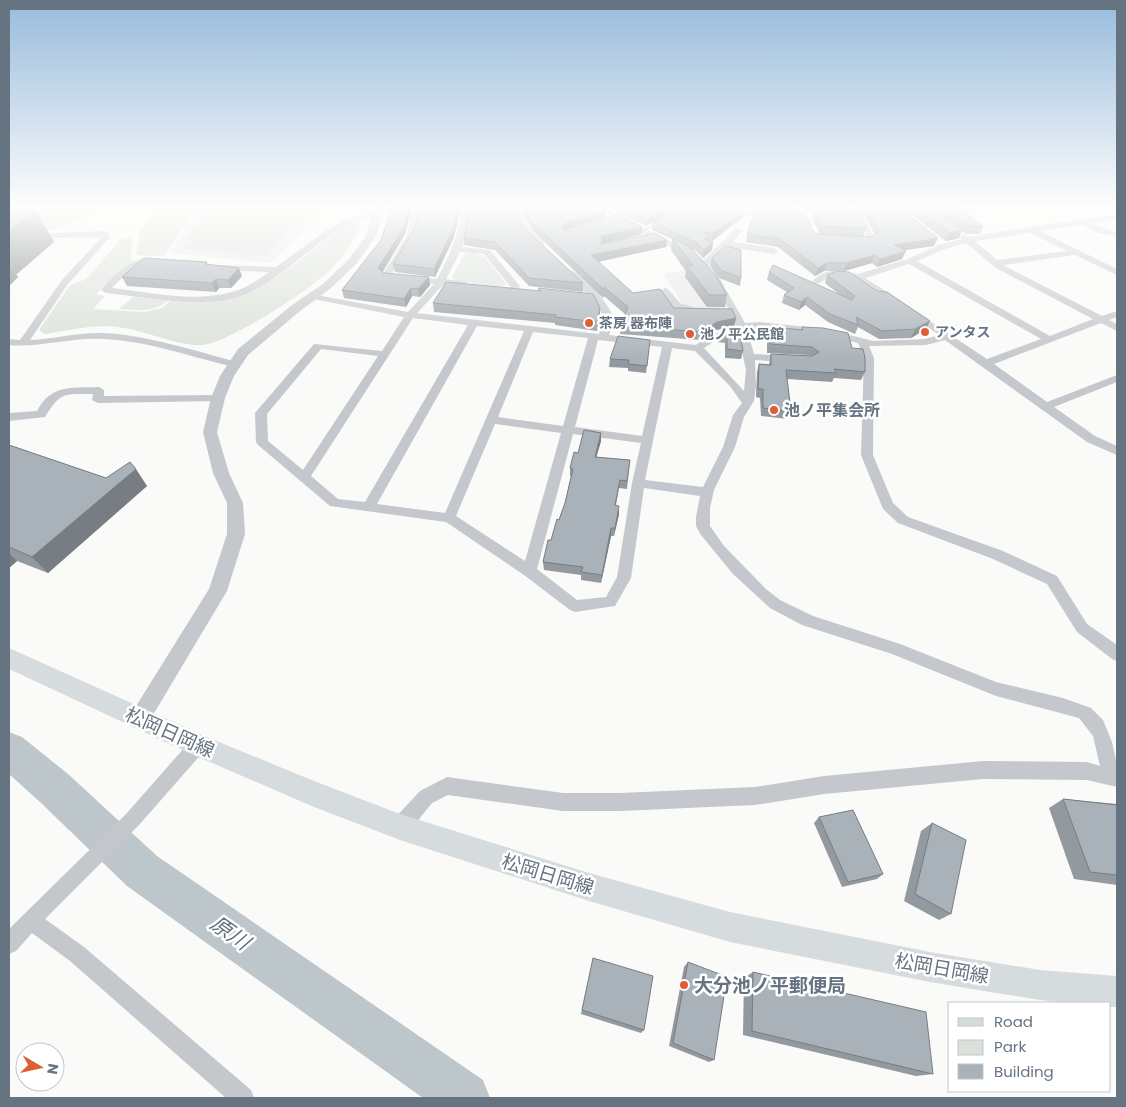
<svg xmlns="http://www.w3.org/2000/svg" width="1126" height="1107" viewBox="0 0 1126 1107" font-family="Poppins,'Noto Sans JP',sans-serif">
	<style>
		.built { fill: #e8e9e9 }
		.green { fill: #dbe1d9 }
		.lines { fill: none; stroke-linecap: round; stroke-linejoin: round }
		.river { fill: #bdc6cb; fill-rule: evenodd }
		.service { fill: #c4c7cb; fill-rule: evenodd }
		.minor { fill: #c4c7cb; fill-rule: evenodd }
		.tertiary { fill: #c4c7cb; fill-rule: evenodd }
		.secondary { fill: #d6dbde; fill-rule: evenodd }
		.wall { fill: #92999f }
		.shaded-wall { fill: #777d82 }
		.building { fill: #aab2b9; stroke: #777d82 }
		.poi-dot { fill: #de5f33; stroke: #fff; stroke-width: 2 }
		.labels { text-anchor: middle; stroke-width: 5; stroke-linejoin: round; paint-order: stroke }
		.far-poi-label { font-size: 14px; font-weight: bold; fill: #667482; stroke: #fff; text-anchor: start }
		.poi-label { font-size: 16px; font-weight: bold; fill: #667482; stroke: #fff; text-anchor: start }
		.near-street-label { font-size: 19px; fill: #667482; stroke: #fff }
		.near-poi-label { font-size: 19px; font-weight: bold; fill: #667482; stroke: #fff; text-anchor: start }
		.near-water-label { font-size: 21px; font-style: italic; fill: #60737b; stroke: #fff }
	</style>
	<rect width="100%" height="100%" fill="#fafaf8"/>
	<!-- built -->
	<g class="built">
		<polygon points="200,207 327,207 271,263 170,253"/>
		<polygon points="690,257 731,308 690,308 684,306 663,274 684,270 676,259"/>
	</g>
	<!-- green -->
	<g class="green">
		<path d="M9,207L32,211L50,207H101C95,213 88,216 81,219C56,231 36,234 9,233Z"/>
		<polygon points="156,207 173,210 197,207 164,256 136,255 140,231"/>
		<polygon points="207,207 315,207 265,256 187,250 183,248"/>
		<path d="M359,221L362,222C354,240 345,255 331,269C313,288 227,344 202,345C178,346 148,332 124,328C98,323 71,330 45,334L39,330L70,285L86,279L122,238H131L133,240L130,259L136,261L106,283L96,294L105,296L93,309L144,312L162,308L171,300C192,301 212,302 233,298C266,292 318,244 348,223Z"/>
		<polygon points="471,252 484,256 507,285 500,287 455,281 452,277 464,254"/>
		<path d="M133,297L168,300C154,313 138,310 119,309Z"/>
	</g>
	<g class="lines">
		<!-- river -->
		<polygon class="river" points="9,732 22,737 68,774 157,856 483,1080 490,1098 423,1098 127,886 40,802 9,774"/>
		<!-- service -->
		<polygon class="service" points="658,221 661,222 644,232 641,231"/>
		<!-- minor -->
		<g class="minor">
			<path d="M413,207H421L415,235L392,274L437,279C450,255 459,235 462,208L469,207L468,227L462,247L490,250L520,286L516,292H510L508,290L510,286L484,254L460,252L446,279L467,282V286L443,285L417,313L599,334C604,320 603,312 594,301L574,299V295H588L568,275V271L571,270C582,274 609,303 612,315C614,321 611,329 609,335L696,345L710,335L737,328L728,307L712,281L717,278L720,279L745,323L760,322L826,329L873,341L925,339L939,335L910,315L908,313L913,310L987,359L1041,339L909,264L865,278L898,299L900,301L895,304C874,297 859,272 835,275C828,276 823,282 817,284L812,281L823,273L836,270L858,274L907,259L939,245L962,239L960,237L964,235L969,237L1029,227L1117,215V219L1092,223L1117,233V237L1098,233L1082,225L1040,231L1117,269V275L1075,255L1003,265L1102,316L1117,311V317L1109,320L1117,324V331L1101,323L994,364L1047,402L1117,375V382L1054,407L1095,436L1117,446V455L1087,442L945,340L926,345L869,346L874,358L873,455L893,503L908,517L1003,551L1057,576L1087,624L1117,645V661L1112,659L1077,632L1047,584L993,559L898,523L883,509L861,455L864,358L858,343C822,334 784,327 747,329L754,354L788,356L793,359L788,362L755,360L756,386L754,401L744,417L735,447L714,490L710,508V526L724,546L766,589L780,600L813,616L900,644L996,682L1063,698L1091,708L1103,720L1112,742L1117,765V787L1087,780L983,779L824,794L755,805L620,811H563L448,795L432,803L407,834L400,836L393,834L391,827L393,820L420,791L447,777L563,793H620L755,787L824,776L983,761L1087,762L1100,766L1093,736L1079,718L996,696L892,654L802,625L770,608L733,574L701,535L696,526V517L700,496L644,488L631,578L615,606L575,612L570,610L524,575L446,522L330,506L258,445L256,442L255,413L314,344L382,351L404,317L314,299L309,296L311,294L408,312L434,284L386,279L382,276L407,235ZM1030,233L1067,251L997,260L975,241ZM966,243L996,268L1093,319L1050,336L917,261L945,249ZM413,318L468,325L365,502L338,499L311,476ZM477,326L524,331L445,513L377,504ZM533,332L588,338L563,426L498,417ZM738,333L746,370L744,391L704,348L718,339ZM598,340L662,347L642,436L575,427ZM672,348L695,351L730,386L742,403L733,415L723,447L703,487L645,480ZM321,349L378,356L303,470L268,441L267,414ZM495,424L561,433L525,561L456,516ZM573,434L641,443L632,483L617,577L606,597L577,600L537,569Z"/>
			<polygon points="509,207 517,207 532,232 544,242 544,246 538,246 526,235"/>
			<polygon points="593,207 603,207 691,252 684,254"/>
			<path d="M718,207C732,207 744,212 758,214C765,214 771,212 777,216C767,223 728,213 718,207Z"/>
			<path d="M787,207C801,207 807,213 813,225L812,227H806L801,216Z"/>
			<path d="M843,207C864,207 867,223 875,239C870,245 860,244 852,243V239L867,238L856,215Z"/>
			<path d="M379,212H382V216C371,218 359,219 349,224C310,244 272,290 231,299C191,307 146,297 106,293L101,290C111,276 143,248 160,261L159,263C138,267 127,271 112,288C149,292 191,302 228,293C243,290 257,281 269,272L222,270L219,269V265L276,267L325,231L344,220Z"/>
			<polygon points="736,228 743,230 733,242 774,248 778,251 774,254 729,247 707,267 701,267 701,263"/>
			<path d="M104,231H107L110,237L68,284L30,340C54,339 78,332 103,333C148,335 194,351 238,362L239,364L238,366L234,367C191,357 148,341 103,339C71,337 40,348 9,345V339L20,340L62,280L102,237L9,239V235Z"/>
			<path d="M665,288L668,289L680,303L698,309V313C680,316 670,305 660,291Z"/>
			<path d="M99,387L104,390V396L218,395L224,398L218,401L98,403L92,400L93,394C64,394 61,391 45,417L9,421V413L37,411C51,384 72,388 99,387Z"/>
			<polygon points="198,737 204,739 207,745 204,751 139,825 45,919 84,947 251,1090 254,1098 226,1098 70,961 32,933 16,951 9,954 9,929 127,813 192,739"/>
		</g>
		<!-- tertiary -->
		<polygon class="tertiary" points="375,207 385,207 376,236 357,263 331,288 300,311 248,355 234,376 225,398 217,432 229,473 243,503 245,534 227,591 147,725 140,728 133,725 129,718 133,711 209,589 227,534 227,503 213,473 203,432 211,398 220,376 238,349 292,305 323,284 349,259 366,236"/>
		<!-- secondary -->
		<polygon class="secondary" points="9,648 207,737 314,781 400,814 589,873 730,912 930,952 1040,970 1117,976 1117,1007 1110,1007 1110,1003 1070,1003 1040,1000 930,982 730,942 589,901 400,840 314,807 189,753 9,669"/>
	</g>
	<!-- wall -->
	<g class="wall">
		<polygon points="392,207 412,207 405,234 383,272 430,285 420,297 412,296 406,307 344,298 342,290 381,240"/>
		<polygon points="521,207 603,207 606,217 566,230 568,231 642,227 642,234 614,241 667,240 666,247 598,262 633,293 674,308 736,318 734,327 715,330 700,340 620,334 621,326 625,314 604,296 603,298 533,231 521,210"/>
		<polygon points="607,207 757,207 752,210 746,209 744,216 712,241 709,241 713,242 712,250 703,258 696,251 692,249 727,295 725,307 707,307 685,277 686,271 671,250 672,239 652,230 653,222 646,226"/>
		<polygon points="757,207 791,207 790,211 775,212 817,234 820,234 812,219 814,211 866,228 863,236 872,237 875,234 865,216 857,208 851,207 898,207 934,246 904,250 902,259 877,267 872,263 844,271 824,271 815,276 778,247 746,242 747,234"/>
		<polygon points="800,207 845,207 844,210 806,211"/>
		<polygon points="901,207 958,207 983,226 980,234 966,234 962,231 959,238 946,241"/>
		<polygon points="35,210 54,242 16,274 18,277 9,286 9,213"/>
		<polygon points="460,212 454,237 435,277 395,272 393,264 415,228"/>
		<polygon points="524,228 583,283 583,292 529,286 495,250 464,245 464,238"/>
		<polygon points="712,258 741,278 740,286 719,278 710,266"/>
		<polygon points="207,262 207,264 242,276 231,288 219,288 216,292 127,286 122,277"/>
		<polygon points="769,272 840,295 825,283 827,275 926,329 911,338 879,339 858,327 855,334 828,322 805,305 799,310 782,303 784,295 787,292 767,280"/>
		<polygon points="538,288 600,316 597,331 555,325 555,323 434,312 433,303 539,291"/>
		<polygon points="770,327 801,330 802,327 852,348 865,372 861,380 834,378 832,382 787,379 791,411 788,419 761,416 760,398 756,397 757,372 759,364 769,365 771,354 811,356 809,355 767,353 767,336"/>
		<polygon points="739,328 743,351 741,359 725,358 725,343 717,342 719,333"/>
		<polygon points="650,340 646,373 628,371 628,368 609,367 610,359"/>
		<polygon points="601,433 601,441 596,457 630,460 627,489 619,488 616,505 619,514 614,536 611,536 601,583 581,580 581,575 544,570 543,562 565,503 571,476 570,476 570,468 578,453"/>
		<polygon points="9,445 106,478 147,486 48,573 17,561 9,568"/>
		<polygon points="1063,799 1117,804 1117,885 1074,879 1049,808"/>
		<polygon points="819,817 883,874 877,879 842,887 814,823"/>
		<polygon points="932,823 951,914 939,920 904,901 921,831"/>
		<polygon points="593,958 644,1030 641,1033 581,1014"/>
		<polygon points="688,962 714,1060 709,1062 669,1046 684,967"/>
		<polygon points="753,972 933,1074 916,1076 743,1035 744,978"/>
	</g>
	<!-- shaded-wall -->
	<g class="shaded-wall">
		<polygon points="409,207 412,207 405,234 380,276 378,268"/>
		<polygon points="458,207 459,207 460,212 454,237 435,277 434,269"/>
		<polygon points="668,207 670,207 669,213 646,226 646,219"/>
		<polygon points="607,209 606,217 563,231 562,229 563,224"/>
		<polygon points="746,209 744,216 712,241 713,233"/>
		<polygon points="35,210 54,242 17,274 9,262 9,231"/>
		<polygon points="642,227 642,234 602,244 602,236"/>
		<polygon points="962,230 959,238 946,241 950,233"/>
		<polygon points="709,236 708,243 704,239"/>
		<polygon points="938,238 934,246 891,252 894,245"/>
		<polygon points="667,240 666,247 591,263 591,255"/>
		<polygon points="713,242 712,250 703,258 704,250"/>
		<polygon points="906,251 902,259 877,267 880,259"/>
		<polygon points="875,255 872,263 844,271 846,263"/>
		<polygon points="9,263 18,277 9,286"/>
		<polygon points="827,263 824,271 815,276 818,268"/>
		<polygon points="239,268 242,276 231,288 228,280"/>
		<polygon points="429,277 430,285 420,297 418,289"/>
		<polygon points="216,279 219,288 216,292 212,283"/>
		<polygon points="411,288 412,296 406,307 404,299"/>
		<polygon points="807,297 805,305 799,310 801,302"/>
		<polygon points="600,308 600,316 597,331 597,322"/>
		<polygon points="736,318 734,327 715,330 700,340 702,332 717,322"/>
		<polygon points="930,321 926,329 911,338 915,329"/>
		<polygon points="601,433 601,441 594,465 595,457"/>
		<polygon points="136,469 147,486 48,573 32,557"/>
		<polygon points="619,506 619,514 614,536 615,528"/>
		<polygon points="611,528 611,536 601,583 602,575"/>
		<polygon points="9,553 17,561 9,568"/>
	</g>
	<!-- building -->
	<g class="building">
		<polygon points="392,207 409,207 404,227 378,268 384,273 429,277 418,289 411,288 404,299 342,290 381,240"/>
		<polygon points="420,207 458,207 453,229 434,269 393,264 415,228"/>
		<polygon points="470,207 511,207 524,228 583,283 529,278 495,242 464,238"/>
		<polygon points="523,207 603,207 607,209 563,224 562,229 568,231 618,214 642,227 602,236 601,244 655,233 667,240 591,255 633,293 660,289 674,308 732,309 736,318 717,322 702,332 621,326 628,307 604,287 604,290 533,223"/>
		<polygon points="623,207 668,207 646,219"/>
		<polygon points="675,207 740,207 746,209 713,233 702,232 709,236 704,239 713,242 704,250 697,243 653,222 675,210"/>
		<polygon points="866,207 898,207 938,238 894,245 906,251 880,259 875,255 846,263 827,263 818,268 780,239 747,234 755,211 802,212 813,231 817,234 872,237 879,230 868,208"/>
		<polygon points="914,207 930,207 962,230 950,233"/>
		<polygon points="943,207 958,207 983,226 969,226"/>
		<polygon points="13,210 35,210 9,231 9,213"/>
		<polygon points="857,210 866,228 822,226 814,211"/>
		<polygon points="672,238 690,247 716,275 727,295 709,295 687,266 693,265"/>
		<polygon points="726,246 741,250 741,278 721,270 712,258"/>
		<polygon points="144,258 207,262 205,264 239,268 228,280 216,279 212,283 122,277"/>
		<polygon points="773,265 852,300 855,296 827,275 838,271 849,272 877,291 887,292 930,321 915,329 882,331 856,317 858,325 830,314 807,297 801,302 784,295 794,288 769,272"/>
		<polygon points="446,282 541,291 538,288 593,294 600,308 597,322 555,317 556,315 433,303"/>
		<polygon points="770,327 803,330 802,327 823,328 848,333 852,348 863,349 865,358 865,372 834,369 836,373 786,370 791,411 763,408 763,389 758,389 759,364 771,365 771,354 812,356 819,352 812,347 770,344"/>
		<polygon points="739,328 743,351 727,349 727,334 719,333 725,329"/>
		<polygon points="618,336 650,340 647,366 628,364 629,360 610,359"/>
		<polygon points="584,430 601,433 595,457 630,460 627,481 620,480 615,505 619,506 615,528 611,528 602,575 581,572 583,567 543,562 548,540 551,540 557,519 559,520 565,503 573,469 570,468 574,452 578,453"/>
		<polygon points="9,445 106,478 130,462 136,469 32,557 9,547"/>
		<polygon points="1063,799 1117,805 1117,875 1090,872"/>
		<polygon points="853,810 883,874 848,882 819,817"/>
		<polygon points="932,823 966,840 951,914 915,894"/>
		<polygon points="593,958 653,976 644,1030 582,1010"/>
		<polygon points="688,962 727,977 714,1060 673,1043"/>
		<polygon points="753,972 926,1012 933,1074 752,1031"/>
	</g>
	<!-- sky -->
	<linearGradient id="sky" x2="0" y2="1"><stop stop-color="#97bbdc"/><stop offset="0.57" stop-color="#fdfdfc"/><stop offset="1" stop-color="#fdfdfc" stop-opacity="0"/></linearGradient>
	<rect width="1126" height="362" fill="url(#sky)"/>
	<!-- markers -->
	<g class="poi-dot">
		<circle cx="589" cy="323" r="5"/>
		<circle cx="925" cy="332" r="5"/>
		<circle cx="690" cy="334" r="5"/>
		<circle cx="774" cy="410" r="5"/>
		<circle cx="684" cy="985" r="5"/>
	</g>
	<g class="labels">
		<!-- far-poi labels -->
		<g class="far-poi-label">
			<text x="599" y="328">茶房 器布陣</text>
			<text x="935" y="337">アンタス</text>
			<text x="700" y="339">池ノ平公民館</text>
		</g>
		<!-- poi labels -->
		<g class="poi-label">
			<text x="784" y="416">池ノ平集会所</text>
		</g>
		<!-- near-street labels -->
		<g class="near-street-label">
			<text transform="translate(170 732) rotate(24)" y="7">松岡日岡線</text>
			<text transform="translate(548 874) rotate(17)" y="7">松岡日岡線</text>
			<text transform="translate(942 968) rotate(10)" y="7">松岡日岡線</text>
		</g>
		<!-- near-poi labels -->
		<g class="near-poi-label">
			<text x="694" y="992">大分池ノ平郵便局</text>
		</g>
		<!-- near-water labels -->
		<g class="near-water-label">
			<text transform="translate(230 933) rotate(35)" y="7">原川</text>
		</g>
	</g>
	<!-- border -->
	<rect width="1126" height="1107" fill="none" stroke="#667482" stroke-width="20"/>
	<!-- legend -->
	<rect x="948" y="1002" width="162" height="90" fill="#ffffff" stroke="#c2c7cd"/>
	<rect x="958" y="1018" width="25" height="8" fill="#d6dbde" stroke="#c2c7cd"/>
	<text x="994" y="1027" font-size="15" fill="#667482">Road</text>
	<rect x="958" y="1040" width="25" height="15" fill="#dbe1d9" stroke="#c2c7cd"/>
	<text x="994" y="1052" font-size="15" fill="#667482">Park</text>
	<rect x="958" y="1064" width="25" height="15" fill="#aab2b9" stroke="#c2c7cd"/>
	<text x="994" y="1077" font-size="15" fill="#667482">Building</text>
	<!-- north arrow -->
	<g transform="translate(40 1067) rotate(99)"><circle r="24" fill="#ffffff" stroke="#c2c7cd"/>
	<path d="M0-4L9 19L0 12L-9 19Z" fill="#de5f33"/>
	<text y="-8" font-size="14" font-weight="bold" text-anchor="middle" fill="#667482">N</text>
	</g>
</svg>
